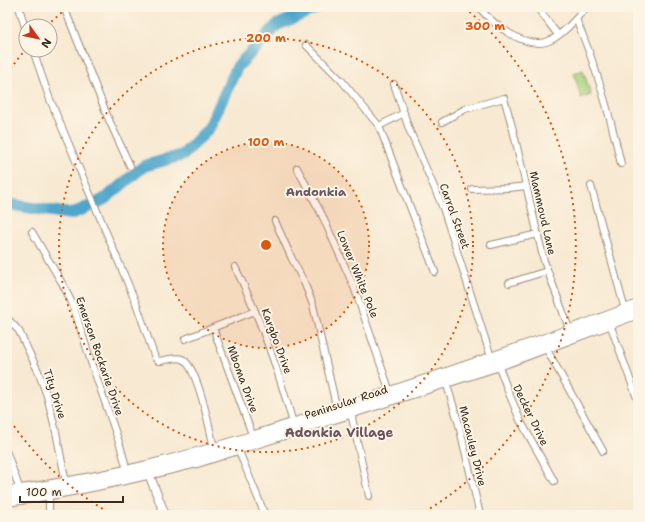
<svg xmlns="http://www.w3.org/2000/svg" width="645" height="522" viewBox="0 0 645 522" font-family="'Shantell Sans',sans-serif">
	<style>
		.green { fill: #a9d17c; stroke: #727e4d }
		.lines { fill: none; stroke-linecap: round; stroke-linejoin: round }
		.river { stroke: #4da6cb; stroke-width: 12 }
		.minor-casing { stroke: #9a8a78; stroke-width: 8 }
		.tertiary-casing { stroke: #9a8a78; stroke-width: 10 }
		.primary-casing { stroke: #9a8a78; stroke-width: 12 }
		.minor { stroke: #fff; stroke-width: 6 }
		.tertiary { stroke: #fff; stroke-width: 8 }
		.primary { stroke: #fff; stroke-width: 10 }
		.ring { fill: none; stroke: #df570d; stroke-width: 2; stroke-dasharray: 2 4 }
		.labels { text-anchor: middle; stroke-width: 4; stroke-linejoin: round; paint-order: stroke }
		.street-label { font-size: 11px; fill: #3b2a1e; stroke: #fcf5e5 }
		.neighbourhood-label { font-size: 12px; font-weight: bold; fill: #6a5562; stroke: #fcf5e5 }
		.quarter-label { font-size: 13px; font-weight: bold; fill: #6a5562; stroke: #fcf5e5 }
		.centre { fill: #df570d; stroke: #fcf5e5; stroke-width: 2 }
		.ring-label { font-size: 12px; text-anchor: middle; font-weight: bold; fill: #df570d; stroke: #fcf5e5; stroke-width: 4; stroke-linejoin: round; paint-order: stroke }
	</style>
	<rect width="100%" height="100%" fill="#fcf5e5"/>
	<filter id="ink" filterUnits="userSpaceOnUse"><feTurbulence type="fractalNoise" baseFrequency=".025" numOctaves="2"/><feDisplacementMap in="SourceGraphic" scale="8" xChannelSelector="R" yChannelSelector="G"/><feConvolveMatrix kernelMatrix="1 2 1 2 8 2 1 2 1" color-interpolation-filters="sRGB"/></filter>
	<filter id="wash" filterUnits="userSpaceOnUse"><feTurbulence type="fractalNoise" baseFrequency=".012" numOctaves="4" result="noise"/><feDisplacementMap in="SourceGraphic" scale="16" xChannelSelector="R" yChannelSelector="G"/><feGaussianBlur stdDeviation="0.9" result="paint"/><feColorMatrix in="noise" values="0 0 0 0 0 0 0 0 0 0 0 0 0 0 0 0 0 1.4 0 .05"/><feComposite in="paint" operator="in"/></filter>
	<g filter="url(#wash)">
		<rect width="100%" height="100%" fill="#f8e9d2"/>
		<!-- green -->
		<polygon class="green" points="583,70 591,95 581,98 574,73"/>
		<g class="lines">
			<!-- river -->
			<g class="river">
				<polyline points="7,204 71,214 88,207"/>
				<polyline points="95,204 106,198 144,166 183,155 209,128 237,67 277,25 319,7"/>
			</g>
		</g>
	</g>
	<g filter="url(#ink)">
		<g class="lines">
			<defs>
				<g id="minor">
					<polyline points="19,7 26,31"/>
					<polyline points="64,7 109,120 130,166"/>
					<path d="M479,7C492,24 528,52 551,40C565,33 576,18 587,7"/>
					<polyline points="537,7 558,35"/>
					<path d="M576,19C596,65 610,115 621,164"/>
					<polyline points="306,45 342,81 379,126 435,272"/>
					<path d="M33,50L49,97L136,303L155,358L158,361C166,361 175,356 182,359C198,366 210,431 214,448"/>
					<polyline points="394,84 409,129 443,208 491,357"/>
					<polyline points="442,122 465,109 504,98 513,130 544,261 570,331"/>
					<polyline points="379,126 404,113"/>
					<polyline points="297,168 322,215 354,287 390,392"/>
					<polyline points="591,186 625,310"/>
					<polyline points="472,189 509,188 526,186"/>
					<polyline points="275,221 292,259 304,282 313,305 337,410"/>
					<polyline points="32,232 62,283 73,305 92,365 120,445 127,470"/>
					<polyline points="491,245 538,234"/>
					<path d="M235,267C260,317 278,370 293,423"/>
					<polyline points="509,283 547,271"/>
					<polyline points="7,318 19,331 38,371 47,396 56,432 66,483"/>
					<polyline points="610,324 638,401"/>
					<polyline points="213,328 253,437"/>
					<polyline points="185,339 255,311"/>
					<polyline points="546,348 603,451"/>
					<polyline points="498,364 508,391 520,420 554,481"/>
					<polyline points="446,382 458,421 480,515"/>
					<polyline points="351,413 369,496"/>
					<polyline points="238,449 265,515"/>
					<polyline points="7,453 20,490"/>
					<polyline points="49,493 49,515"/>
				</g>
				<polyline id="tertiary" points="147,469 165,515"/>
				<g id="primary">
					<path d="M7,492C54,485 101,477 147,466C222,448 296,423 369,399C459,369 550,339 638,305"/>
					<path d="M7,501C71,492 134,478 197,462L499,365L638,313"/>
				</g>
			</defs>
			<!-- minor casing -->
			<use href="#minor" class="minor-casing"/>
			<!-- tertiary casing -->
			<use href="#tertiary" class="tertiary-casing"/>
			<!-- primary casing -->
			<use href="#primary" class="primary-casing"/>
			<!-- minor -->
			<use href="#minor" class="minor"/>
			<!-- tertiary -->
			<use href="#tertiary" class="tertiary"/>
			<!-- primary -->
			<use href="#primary" class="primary"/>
		</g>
	</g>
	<!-- distance rings -->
	<circle cx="266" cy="245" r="103" fill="#df570d" fill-opacity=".12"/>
	<g class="ring">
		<circle cx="266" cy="245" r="103"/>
		<circle cx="266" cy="245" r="207"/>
		<path d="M113 515A310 310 0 0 1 7 416M7 74A310 310 0 0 1 25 50M47 26A310 310 0 0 1 67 8M465 8A310 310 0 0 1 419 515"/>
	</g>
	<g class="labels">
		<!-- street labels -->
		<g class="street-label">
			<text transform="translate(543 213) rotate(77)" y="4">Mammoud Lane</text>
			<text transform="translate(455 216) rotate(70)" y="4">Carrol Street</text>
			<text transform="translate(358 274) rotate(68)" y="4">Lower White Pole</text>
			<text transform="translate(277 341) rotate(70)" y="4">Kargbo Drive</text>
			<text transform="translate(100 356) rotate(71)" y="4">Emerson Bockarie Drive</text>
			<text transform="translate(243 379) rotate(70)" y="4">Mboma Drive</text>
			<text transform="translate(55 394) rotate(72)" y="4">Tity Drive</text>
			<text transform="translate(346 402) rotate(-18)" y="4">Peninsular Road</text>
			<text transform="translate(531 415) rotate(64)" y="4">Decker Drive</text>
			<text transform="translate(473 446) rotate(76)" y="4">Macauley Drive</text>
		</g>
		<!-- neighbourhood labels -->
		<g class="neighbourhood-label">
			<text x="316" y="196">Andonkia</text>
		</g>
		<!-- quarter labels -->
		<g class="quarter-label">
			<text x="339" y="437">Adonkia Village</text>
		</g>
	</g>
	<circle cx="266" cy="245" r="6" class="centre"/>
	<g class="ring-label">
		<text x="485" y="30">300 m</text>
		<text x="266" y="42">200 m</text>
		<text x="266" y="146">100 m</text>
	</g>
	<!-- margin -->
	<rect width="645" height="522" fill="none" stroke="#fcf5e5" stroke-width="24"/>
	<!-- north arrow -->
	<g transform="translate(38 38) rotate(123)"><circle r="19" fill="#fcf5e5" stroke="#afa495"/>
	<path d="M0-3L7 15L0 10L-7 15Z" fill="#c8321e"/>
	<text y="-6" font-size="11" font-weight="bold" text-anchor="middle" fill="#3b2a1e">N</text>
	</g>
	<!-- scale -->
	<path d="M20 496v6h103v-6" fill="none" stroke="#3b2a1e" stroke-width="2"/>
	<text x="26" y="496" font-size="12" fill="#3b2a1e" stroke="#fcf5e5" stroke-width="3" paint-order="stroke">100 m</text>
</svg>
